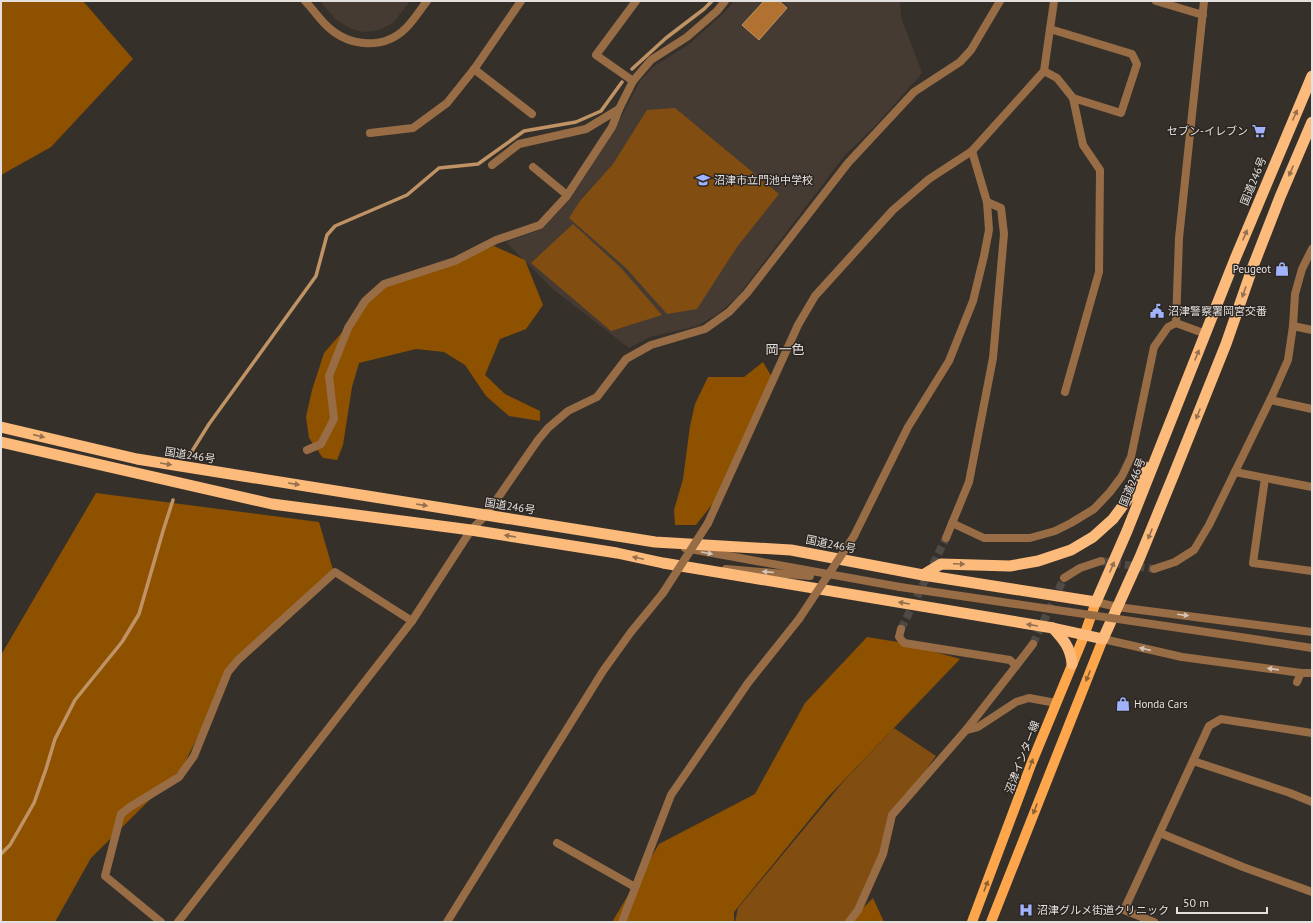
<svg xmlns="http://www.w3.org/2000/svg" width="1313" height="923" viewBox="0 0 1313 923" font-family="'PT Sans','Noto Sans JP',sans-serif">
	<style>
		.built { fill: #463b32 }
		.green { fill: #814d10 }
		.forest { fill: #8d5100 }
		.water { fill: #b17231; stroke: #c09365 }
		.lines { fill: none; stroke-linecap: round; stroke-linejoin: round }
		.stream { stroke: #c09365; stroke-width: 3.5 }
		.minor-tunnel { stroke: #504a46; stroke-width: 8; stroke-dasharray: 8 4; stroke-linecap: butt }
		.minor { stroke: #986d45; stroke-width: 8 }
		.tertiary { stroke: #986d45; stroke-width: 8 }
		.primary { stroke: #fea64c; stroke-width: 10 }
		.trunk { stroke: #fcba7b; stroke-width: 11 }
		.minor-bridge { stroke: #986d45; stroke-width: 8 }
		.tertiary-bridge { stroke: #986d45; stroke-width: 8 }
		.oneway { fill: #94704e }
		.oneway2 { fill: #d1c3b7 }
		.oneway3 { fill: #8a6035 }
		.labels { text-anchor: middle; stroke-width: 3; stroke-linejoin: round; paint-order: stroke }
		.poi-label { font-size: 11px; fill: #e4e0dd; stroke: #2c2622; text-anchor: start }
		.street-label { font-size: 11px; fill: #e4e0dd; stroke: #2c2622 }
		.quarter-label { font-size: 13px; fill: #e4e0dd; stroke: #2c2622 }
	</style>
	<rect width="100%" height="100%" fill="#36302b"/>
	<!-- built -->
	<g class="built">
		<polygon points="320,1 410,1 393,23 383,28 374,31 361,32 350,28 335,19"/>
		<polygon points="734,1 900,1 901,17 922,73 877,124 845,155 738,296 719,313 697,326 650,337 629,348 554,290 506,242 542,229 564,206 624,112 640,81 653,67 688,45 724,13"/>
	</g>
	<!-- green -->
	<g class="green">
		<polygon points="675,108 779,194 737,247 697,309 667,314 626,268 569,218 580,201 613,164 647,110"/>
		<polygon points="573,224 621,268 662,315 611,331 531,263"/>
		<polygon points="894,728 936,756 895,812 887,850 847,922 735,922 738,908 843,782"/>
	</g>
	<!-- forest -->
	<g class="forest">
		<polygon points="1,1 83,1 133,59 51,147 1,175"/>
		<polygon points="494,246 525,260 543,305 526,329 500,339 485,375 505,394 540,411 540,421 509,416 486,396 465,365 444,352 416,349 359,363 352,387 343,445 337,460 323,458 309,438 306,417 312,390 324,353 384,284 435,268"/>
		<polygon points="763,362 773,379 714,502 696,525 675,525 674,510 683,479 690,426 695,404 708,377 744,377"/>
		<polygon points="96,493 319,522 333,570 235,663 182,768 91,858 55,922 1,922 1,655"/>
		<polygon points="867,637 904,643 960,659 828,797 734,912 734,922 612,922 659,844 755,794 805,703"/>
		<polygon points="873,898 884,922 849,922"/>
	</g>
	<!-- water -->
	<polygon class="water" points="764,1 779,1 787,8 759,40 742,25"/>
	<g class="lines">
		<!-- stream -->
		<g class="stream">
			<polyline points="632,69 666,38 704,9 712,1"/>
			<polyline points="189,456 209,424 316,276 327,235 335,226 407,195 439,168 478,164 524,131 576,122 601,111 622,82"/>
			<polyline points="1,854 10,845 34,803 46,769 55,739 75,700 122,642 139,614 163,531 173,500"/>
		</g>
		<!-- minor-tunnel -->
		<g class="minor-tunnel">
			<polyline points="1101,561 1154,569"/>
			<polyline points="901,629 946,538"/>
			<polyline points="1033,644 1064,578"/>
		</g>
		<!-- minor -->
		<g class="minor">
			<polyline points="1156,1 1203,15"/>
			<polyline points="1050,29 1132,54 1137,64 1121,113 1073,98"/>
			<polyline points="474,69 532,114"/>
			<polyline points="1044,71 1057,78 1073,98 1083,145 1100,170 1099,272 1065,392"/>
			<polyline points="633,81 596,55 636,1"/>
			<polyline points="370,133 413,128 447,103 475,68 521,1"/>
			<polyline points="492,165 519,144 586,129 619,109"/>
			<polyline points="533,167 567,195"/>
			<polyline points="1176,323 1179,238 1204,1"/>
			<polyline points="1293,326 1312,330"/>
			<polyline points="1270,400 1312,409"/>
			<polyline points="307,450 321,444 334,419 329,376 348,328 365,301 384,284 455,261 496,240 540,225 566,197 612,127 619,109 633,81 651,60 687,37 717,11 725,1"/>
			<polyline points="1235,472 1312,487"/>
			<polyline points="1265,478 1253,563 1312,571"/>
			<polyline points="708,523 798,325 815,296 893,210 929,179 972,151 1044,71 1054,1"/>
			<polyline points="952,523 984,538 1030,538 1055,531 1071,523 1094,509 1110,492 1122,476 1131,457 1154,347 1168,327 1176,323 1206,334"/>
			<polyline points="854,536 908,427 949,361 973,301 984,256 989,230 987,202 972,151"/>
			<polyline points="946,538 969,482 993,358 1004,234 1001,208 987,202"/>
			<polyline points="1154,569 1175,562 1194,550 1209,525 1273,394 1288,360 1293,326 1295,294 1302,269 1312,249"/>
			<polyline points="1064,578 1080,568 1101,561"/>
			<polyline points="1096,602 1117,607"/>
			<polyline points="901,629 899,637 904,643 1010,660 1016,666 966,730 978,727 1016,702 1029,698 1056,703"/>
			<polyline points="1016,666 1033,644"/>
			<polyline points="1297,682 1301,673"/>
			<polyline points="1193,761 1290,793 1312,802"/>
			<polyline points="1160,833 1243,867 1312,892"/>
			<polyline points="557,843 635,887"/>
			<polyline points="161,922 105,876 121,814 130,807 179,777 194,756 228,672 238,660 335,572 412,621"/>
			<polyline points="178,922 412,621 471,530 486,515 538,440 548,428 568,411 597,397 626,359 651,345 705,329 729,312 747,293 848,163 914,92 960,62 971,50 1000,1"/>
			<polyline points="447,922 603,671 631,632 663,593"/>
			<polyline points="622,922 671,795 748,683 799,619"/>
			<polyline points="849,922 858,910 883,854 892,815 966,730"/>
			<polyline points="1154,922 1124,910 1209,726 1221,719 1312,733"/>
		</g>
		<!-- tertiary -->
		<g class="tertiary">
			<path d="M305,1C313,9 319,19 328,27C350,47 384,50 406,28C414,20 420,10 427,1"/>
			<polyline points="685,548 900,587"/>
			<polyline points="726,569 810,576"/>
			<polyline points="1117,607 1312,632"/>
			<polyline points="1247,638 1312,648"/>
			<polyline points="1103,639 1182,657 1301,673 1312,673"/>
		</g>
		<!-- primary -->
		<g class="primary">
			<polyline points="972,922 1032,762 1084,636 1096,602"/>
			<polyline points="991,922 1103,639"/>
		</g>
		<!-- trunk -->
		<g class="trunk">
			<polyline points="1,427 137,459 486,515 655,542 791,550 923,575 1096,602 1127,531 1235,259 1312,76"/>
			<polyline points="1,442 272,504 471,530 617,553 663,563 1053,628 1103,639 1140,557 1174,474 1226,344 1252,269 1280,197 1312,122"/>
			<polyline points="923,575 941,564 1010,566 1038,561 1071,550 1093,537 1113,519 1133,492 1145,467"/>
			<path d="M1053,628C1063,639 1071,648 1072,664"/>
		</g>
		<!-- minor-bridge -->
		<g class="minor-bridge">
			<polyline points="663,593 708,523"/>
			<polyline points="799,619 854,536"/>
		</g>
		<!-- tertiary-bridge -->
		<polyline class="tertiary-bridge" points="900,587 1247,638"/>
	</g>
	<!-- one-way arrows -->
	<defs><path id="oneway-solid" d="M-6-.8H1V-3.2L6.5 0L1 3.2V.8H-6Z"/></defs>
	<g class="oneway">
		<use href="#oneway-solid" transform="translate(1295 115) rotate(-66)"/>
		<use href="#oneway-solid" transform="translate(1291 171) rotate(113)"/>
		<use href="#oneway-solid" transform="translate(1245 235) rotate(-67)"/>
		<use href="#oneway-solid" transform="translate(1244 292) rotate(109)"/>
		<use href="#oneway-solid" transform="translate(1197 355) rotate(-68)"/>
		<use href="#oneway-solid" transform="translate(1198 414) rotate(112)"/>
		<use href="#oneway-solid" transform="translate(39 436) rotate(13)"/>
		<use href="#oneway-solid" transform="translate(166 464) rotate(9)"/>
		<use href="#oneway-solid" transform="translate(294 484) rotate(9)"/>
		<use href="#oneway-solid" transform="translate(422 505) rotate(9)"/>
		<use href="#oneway-solid" transform="translate(1150 534) rotate(112)"/>
		<use href="#oneway-solid" transform="translate(510 536) rotate(-171)"/>
		<use href="#oneway-solid" transform="translate(638 558) rotate(-168)"/>
		<use href="#oneway-solid" transform="translate(959 564) rotate(2)"/>
		<use href="#oneway-solid" transform="translate(1112 567) rotate(-67)"/>
		<use href="#oneway-solid" transform="translate(904 603) rotate(-171)"/>
		<use href="#oneway-solid" transform="translate(1032 625) rotate(-171)"/>
	</g>
	<g class="oneway2">
		<use href="#oneway-solid" transform="translate(707 553) rotate(10)"/>
		<use href="#oneway-solid" transform="translate(768 572) rotate(-175)"/>
		<use href="#oneway-solid" transform="translate(1183 615) rotate(7)"/>
		<use href="#oneway-solid" transform="translate(1145 649) rotate(-167)"/>
		<use href="#oneway-solid" transform="translate(1273 669) rotate(-172)"/>
	</g>
	<g class="oneway3">
		<use href="#oneway-solid" transform="translate(1088 676) rotate(112)"/>
		<use href="#oneway-solid" transform="translate(1031 764) rotate(-69)"/>
		<use href="#oneway-solid" transform="translate(1035 809) rotate(111)"/>
		<use href="#oneway-solid" transform="translate(986 886) rotate(-69)"/>
	</g>
	<!-- icons -->
	<defs>
		<symbol id="supermarket-bare" viewBox="-9 -9 18 18"><path d="M-6-5.5h2.5l.6 2H6L4.5 2H-2.5L-4.4-4H-6ZM-1.5 3.2a1.3 1.3 0 1 0 .1 0ZM3 3.2a1.3 1.3 0 1 0 .1 0Z" fill="#a1b3fd" stroke="#2c2622" stroke-width="2.5" paint-order="stroke"/></symbol>
		<symbol id="school-bare" viewBox="-9 -9 18 18"><path d="M0-5L7-2L0 1L-7-2ZM-4 1L0 2.5L4 1V4Q0 6-4 4Z" fill="#a1b3fd" stroke="#2c2622" stroke-width="2.5" paint-order="stroke"/></symbol>
		<symbol id="shop-bare" viewBox="-9 -9 18 18"><path d="M-5-2.5h2.3a2.7 3.5 0 0 1 5.4 0H5L5.5 6h-11ZM-1.5-2.5h3a1.5 2.3 0 0 0-3 0Z" fill="#a1b3fd" stroke="#2c2622" stroke-width="2.5" paint-order="stroke"/></symbol>
		<symbol id="civic-bare" viewBox="-9 -9 18 18"><path d="M-.6-6.5H3V-4.5H.6V-3L4-1V1h2V6H-6V1h2V-1L-.6-3ZM-1.2 2.5V6h2.4V2.5Z" fill="#a1b3fd" stroke="#2c2622" stroke-width="2.5" paint-order="stroke"/></symbol>
		<symbol id="hospital-bare" viewBox="-9 -9 18 18"><path d="M-5-5h3v3.5h4V-5h3V5h-3V1.5h-4V5h-3Z" fill="#a1b3fd" stroke="#2c2622" stroke-width="2.5" paint-order="stroke"/></symbol>
	</defs>
	<g fill-rule="evenodd">
		<use href="#supermarket-bare" x="1249" y="121" width="20" height="20"/>
		<use href="#school-bare" x="693" y="170" width="20" height="20"/>
		<use href="#shop-bare" x="1272" y="259" width="20" height="20"/>
		<use href="#civic-bare" x="1147" y="301" width="20" height="20"/>
		<use href="#shop-bare" x="1113" y="694" width="20" height="20"/>
		<use href="#hospital-bare" x="1016" y="900" width="20" height="20"/>
	</g>
	<g class="labels">
		<!-- poi labels -->
		<g class="poi-label">
			<text x="1248" y="135" text-anchor="end">セブン-イレブン</text>
			<text x="714" y="184">沼津市立門池中学校</text>
			<text x="1271" y="273" text-anchor="end">Peugeot</text>
			<text x="1168" y="315">沼津警察署岡宮交番</text>
			<text x="1134" y="708">Honda Cars</text>
			<text x="1037" y="914">沼津グルメ街道クリニック</text>
		</g>
		<!-- street labels -->
		<g class="street-label">
			<text transform="translate(1253 181) rotate(-68)" y="4">国道246号</text>
			<text transform="translate(190 455) rotate(9)" y="4">国道246号</text>
			<text transform="translate(1132 482) rotate(-68)" y="4">国道246号</text>
			<text transform="translate(510 506) rotate(9)" y="4">国道246号</text>
			<text transform="translate(831 544) rotate(11)" y="4">国道246号</text>
			<text transform="translate(1022 757) rotate(-69)" y="4">沼津インター線</text>
		</g>
		<!-- quarter labels -->
		<g class="quarter-label">
			<text x="785" y="354">岡一色</text>
		</g>
	</g>
	<!-- border -->
	<rect width="1313" height="923" fill="none" stroke="#e4e0dd" stroke-width="4"/>
	<!-- scale -->
	<path d="M1177 907v6h90v-6" fill="none" stroke="#e4e0dd" stroke-width="2"/>
	<text x="1183" y="907" font-size="12" fill="#e4e0dd" stroke="#2c2622" stroke-width="3" paint-order="stroke">50 m</text>
</svg>
